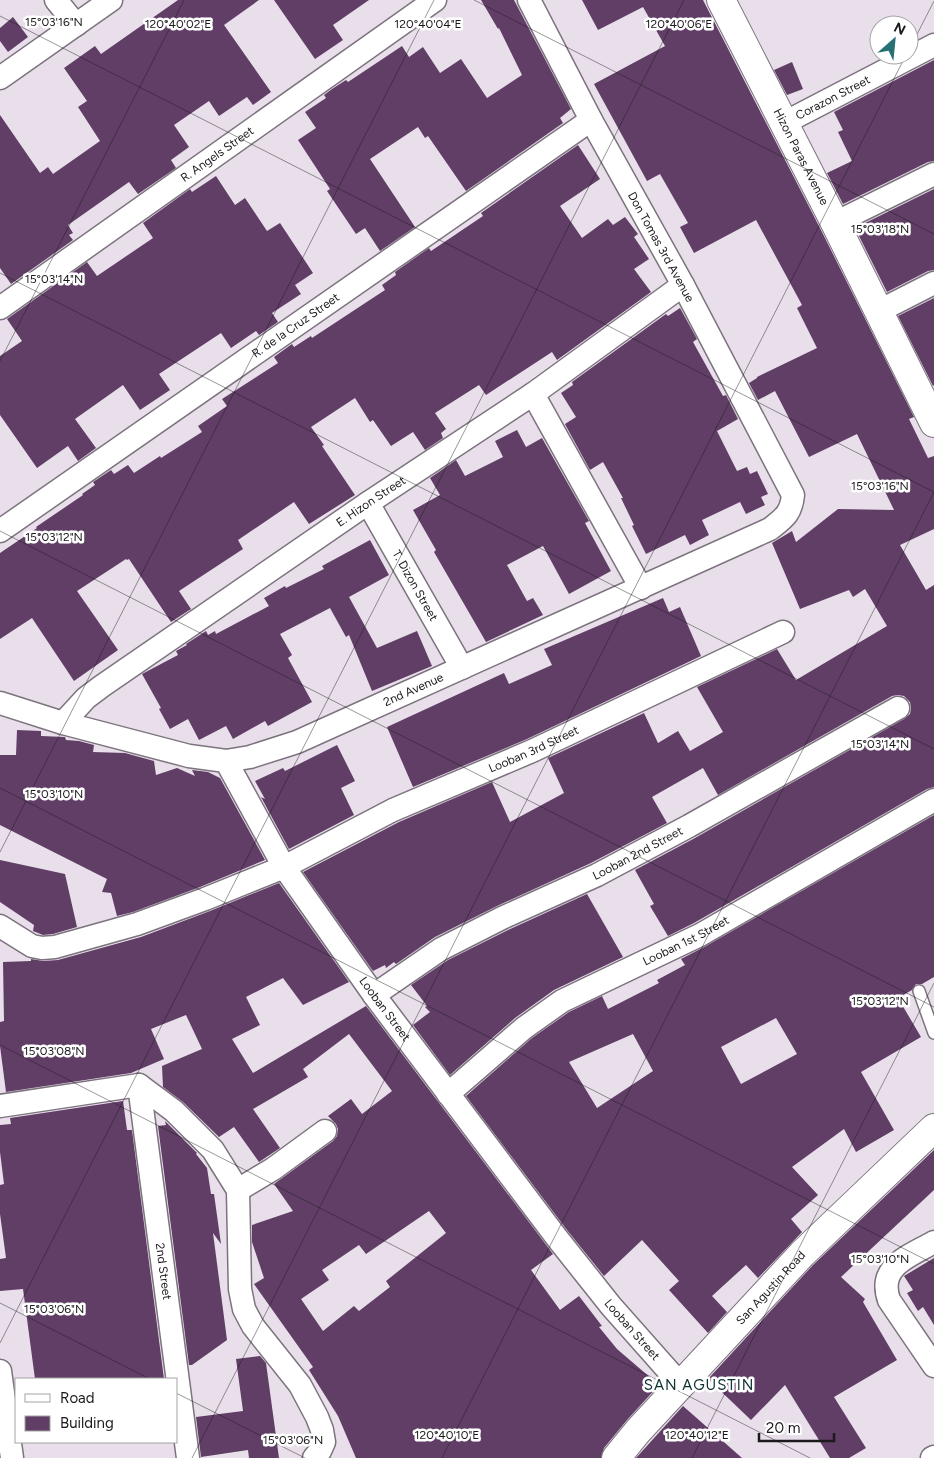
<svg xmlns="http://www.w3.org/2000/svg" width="934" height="1458" viewBox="0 0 934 1458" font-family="Figtree,sans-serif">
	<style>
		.building { fill: #603e66; fill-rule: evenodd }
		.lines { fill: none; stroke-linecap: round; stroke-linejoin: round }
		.service-casing { stroke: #7c737e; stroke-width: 14 }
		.minor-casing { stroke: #7c737e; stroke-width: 25 }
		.tertiary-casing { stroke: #7c737e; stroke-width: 30 }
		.service { stroke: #fff; stroke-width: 11 }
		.minor { stroke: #fff; stroke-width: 22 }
		.tertiary { stroke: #fff; stroke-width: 28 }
		.ticks { fill: none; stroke: #1c191d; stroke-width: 1; stroke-opacity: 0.45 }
		.labels { text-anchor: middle; stroke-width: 5; stroke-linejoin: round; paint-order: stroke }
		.street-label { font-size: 12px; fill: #1c191d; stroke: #fff }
		.quarter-label { font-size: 15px; letter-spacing: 1px; fill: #0f3234; stroke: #fff }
		.ticks-label { font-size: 12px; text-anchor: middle; fill: #1c191d; stroke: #fff; stroke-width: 5; stroke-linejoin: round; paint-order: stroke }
	</style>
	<rect width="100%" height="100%" fill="#e9dfeb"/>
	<!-- building -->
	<g class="building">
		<polygon points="178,0 259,0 224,25 271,92 253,105 247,97 219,116 209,101 174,125 189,147 171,160 176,168 138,194 129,182 68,225 73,233 69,235 73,240 11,284 0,268 0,115 40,173 48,167 53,174 100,141 78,107 87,101 64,68 95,46 101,54"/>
		<polygon points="274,0 369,0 333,25 343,40 315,59"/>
		<polygon points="481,0 514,0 571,109 560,118 563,123 466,191 428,136 425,138 418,127 370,159 415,227 380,251 365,228 356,234 327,191 330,189 298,140 316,128 305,112 326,98 324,95 332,89 346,80 348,82 402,46 409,57 423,47 440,73 461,59 487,98 522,75 499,28 498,29"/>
		<polygon points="582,0 703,0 821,230 914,417 909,419 928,458 934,456 934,529 900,545 926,590 934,585 934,787 927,789 694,923 668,936 650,906 654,904 635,870 695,838 904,719 910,714 911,708 910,702 904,696 898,695 892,696 718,795 703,768 652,797 667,823 591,863 497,906 435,937 396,964 394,962 386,968 385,965 373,971 303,872 399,822 492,782 510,822 564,793 548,758 644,713 658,743 678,731 690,751 723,732 697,687 777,649 796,680 887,626 865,589 853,597 849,590 800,609 772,543 792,531 796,542 838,509 894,510 857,434 809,457 775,391 758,400 749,383 757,378 757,377 817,348 797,308 802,305 756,220 694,253 680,227 688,223 660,174 647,181 594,84 665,46 643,7 598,30"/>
		<polygon points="13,17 28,37 8,52 0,41 0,28"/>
		<polygon points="934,60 934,161 928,162 843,204 827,173 852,161 838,132 843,130 834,112"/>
		<polygon points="792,62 803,89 787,95 774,70"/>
		<polygon points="578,145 600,179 560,206 582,238 608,219 613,225 625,217 638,234 634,237 649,259 634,269 651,292 557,360 552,352 486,395 479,385 435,413 446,429 441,433 443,438 425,450 413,432 391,446 373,420 370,422 355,398 311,427 324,445 322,446 355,495 309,524 294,502 238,540 243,549 179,591 191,609 171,622 129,559 127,560 126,559 77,591 118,650 74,681 32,618 0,639 0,553 37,528 36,527 83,495 82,494 95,485 93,482 111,470 114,474 128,465 134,473 160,456 161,458 202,432 198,426 227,406 222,399 278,363 274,357 292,344 294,347 311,336 312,338 385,290 382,285 396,275 395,272 429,248 431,251 483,216 481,213"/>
		<polygon points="216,176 235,205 245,198 267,231 280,223 313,273 295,285 301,294 272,313 278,322 259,335 256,331 231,348 221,333 159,374 170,390 140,410 123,385 75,419 96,448 78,461 68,446 37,468 0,415 0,356 22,341 7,319 87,262 97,276 153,238 143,223 190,189 192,192"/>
		<polygon points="934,189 934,270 928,271 887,292 855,228"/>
		<polygon points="934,298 934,385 933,386 898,316"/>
		<polygon points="680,308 697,339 693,342 723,396 726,395 738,419 717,431 737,471 747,467 750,474 757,471 768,494 761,497 765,505 746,514 740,502 702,520 709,535 690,545 685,535 646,554 632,526 634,525 621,498 623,498 603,462 590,470 566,426 565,424 576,417 561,393 573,385 572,382 666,314 668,316"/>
		<polygon points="517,430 526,447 542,438 589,521 585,523 611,571 569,594 543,546 507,565 527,601 533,598 543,615 486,642 434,552 436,550 413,510 440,495 430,478 456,460 465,476 503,457 495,441"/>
		<polygon points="370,540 389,575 349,597 377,648 417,631 432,666 372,691 349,635 346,637 330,608 280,634 292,655 288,658 312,702 268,726 265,721 233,739 226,726 199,740 188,719 170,729 159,709 161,708 142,674 178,655 176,651 187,645 186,644 206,631 208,635 215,631 216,634 269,606 264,598 285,586 286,588 324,569 322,566"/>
		<polygon points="663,598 669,612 680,607 701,656 527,739 413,787 387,727 504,673 509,684 552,665 544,649"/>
		<polygon points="17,730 41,731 41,736 65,737 66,740 79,741 94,745 93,752 125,753 154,761 156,775 177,768 195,776 192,770 208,772 220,778 265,860 200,887 133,912 117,916 111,893 102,892 107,879 0,825 0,755 16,755"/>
		<polygon points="337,745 355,781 341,788 354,815 289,849 261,797 265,799 255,781 283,768 285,771"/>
		<path d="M934,815V977L922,984H916L912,990L898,998L921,1037L861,1072L894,1130L856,1152L844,1129L792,1167L818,1195L791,1219L802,1232L758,1278L746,1265L712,1296L727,1312L708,1333L669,1290L679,1281L642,1240L604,1276L567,1230L466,1096L532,1038L569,1012L602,996L608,1009L659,983L657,980L685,965L681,959L706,946ZM776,1018L797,1054L741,1084L721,1047ZM633,1034L653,1071L597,1108L569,1062Z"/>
		<polygon points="0,860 65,874 77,927 53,934 43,935 33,931 34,925 0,902"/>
		<path d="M279,883L349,982L303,1005L283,978L246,997L260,1025L232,1039L253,1073L366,1006L553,1254L531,1270L560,1310L579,1296L602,1326L599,1327L617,1349L659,1385L627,1420L604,1448L601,1458H356L338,1416L309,1370L313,1367L254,1284L264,1278L252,1242V1225L293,1211L274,1184L333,1141L337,1136L338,1129L336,1124L328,1116L351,1099L362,1114L392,1091L349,1034L303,1069L308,1077L253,1109L280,1148L259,1162L234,1127L219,1137L183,1102L163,1087L162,1066L202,1049L186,1015L151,1029L164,1059L131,1073L6,1092L0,1046V1022L4,1021L3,962L31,961V959L43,961L58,960L141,937L210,911ZM429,1211L446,1233L386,1281L390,1287L359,1311L354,1306L323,1331L301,1299L329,1280L322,1270L359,1245L366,1254Z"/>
		<polygon points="587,894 623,957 554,990 515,1018 450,1075 413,1025 430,1012 425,1007 427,1006 411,985 448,960 508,930"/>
		<polygon points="123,1101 127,1130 132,1130 164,1379 35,1379 23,1289 0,1291 0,1259 6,1258 0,1214 0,1185 4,1184 0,1152 0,1125 11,1124 10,1118"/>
		<polygon points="165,1121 197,1153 196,1154 207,1168 211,1194 214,1194 221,1244 213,1233 227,1340 192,1365 189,1365 158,1126 166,1125"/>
		<polygon points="934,1150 934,1190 841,1277 865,1299 863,1302 897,1360 834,1397 866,1448 849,1458 830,1458 785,1385 751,1420 708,1379 813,1265"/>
		<polygon points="934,1258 934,1325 923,1307 918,1311 907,1293 913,1290 904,1276"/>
		<polygon points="260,1356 266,1363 279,1458 249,1458 248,1450 201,1457 196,1417 243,1411 236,1359"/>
		<polygon points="683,1406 742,1458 636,1458"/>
	</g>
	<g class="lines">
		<defs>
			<polyline id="service" points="919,991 934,1033"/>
			<g id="minor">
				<polyline points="56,0 76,25"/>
				<polyline points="0,78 111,0"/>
				<path id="s1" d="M784,123L934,45"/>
				<polyline points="835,223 934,174"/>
				<path id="s2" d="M0,308L435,0"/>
				<polyline points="879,311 934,283"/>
				<polyline points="533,394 641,588"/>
				<path id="s3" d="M368,503L462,668"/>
				<path id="s4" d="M0,531L591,120"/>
				<path id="s5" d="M0,703L63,723L189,756L226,761L250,757L297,742L770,529C784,518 791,514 793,495L683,285L591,120L529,0"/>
				<path id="s6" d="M63,723L86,698L102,686L368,503L533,394L683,285"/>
				<path id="s7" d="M226,761L284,867L374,995L557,1238L611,1306L681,1385"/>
				<path id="s8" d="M0,926L32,946L42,948L55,947L137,924L205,899L284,867L393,810L532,751L783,632"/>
				<path id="s9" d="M374,995L441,949L502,918L597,875L689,826L898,708"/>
				<path id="s10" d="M139,1085L188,1458"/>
				<path id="s11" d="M448,1094L524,1028L562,1001L700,935L934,800"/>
				<polyline points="0,1106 139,1085 174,1111 213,1150 238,1190 240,1289 244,1309 253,1326 300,1385 317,1417 322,1430 324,1442 320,1451 314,1458"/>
				<polyline points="238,1190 273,1169 325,1131"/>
				<path d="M934,1242C910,1256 877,1266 889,1300L934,1366"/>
				<polyline points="0,1371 12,1458"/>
				<polyline points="932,1458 934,1457"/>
			</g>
			<g id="tertiary">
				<path id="s12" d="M721,0L835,223L934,423"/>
				<path id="s13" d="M616,1458L638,1431L802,1254L934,1128"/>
			</g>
		</defs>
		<!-- service casing -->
		<use href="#service" class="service-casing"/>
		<!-- minor casing -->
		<use href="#minor" class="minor-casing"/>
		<!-- tertiary casing -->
		<use href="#tertiary" class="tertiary-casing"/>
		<!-- service -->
		<use href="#service" class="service"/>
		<!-- minor -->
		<use href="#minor" class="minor"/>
		<!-- tertiary -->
		<use href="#tertiary" class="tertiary"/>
	</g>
	<!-- ticks -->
	<path class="ticks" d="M474,0L934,234M0,16L934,492M909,50L934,1M0,273L934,749M0,361L184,0M0,531L934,1007M0,788L934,1264M0,852L434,0M0,1045L810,1458M0,1303L150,1379M0,1343L684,0M176,1393L305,1458M192,1458L906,55M442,1458L934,492M692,1458L934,983"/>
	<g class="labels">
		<!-- street labels -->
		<g class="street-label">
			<text dy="4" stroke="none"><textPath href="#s1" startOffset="55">Corazon Street</textPath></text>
			<text dy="4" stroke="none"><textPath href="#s2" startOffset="266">R. Angels Street</textPath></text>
			<text dy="4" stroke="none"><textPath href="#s12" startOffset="176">Hizon Paras Avenue</textPath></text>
			<text transform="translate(661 247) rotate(61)" y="4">Don Tomas 3rd Avenue</text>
			<text dy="4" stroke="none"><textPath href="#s4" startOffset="360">R. de la Cruz Street</textPath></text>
			<text dy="4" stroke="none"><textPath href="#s6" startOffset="380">E. Hizon Street</textPath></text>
			<text dy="4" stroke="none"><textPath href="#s3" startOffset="95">T. Dizon Street</textPath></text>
			<text dy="4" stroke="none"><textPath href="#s5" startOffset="435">2nd Avenue</textPath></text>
			<text dy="4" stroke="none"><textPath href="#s8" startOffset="580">Looban 3rd Street</textPath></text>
			<text dy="4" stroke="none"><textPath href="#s9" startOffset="300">Looban 2nd Street</textPath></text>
			<text dy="4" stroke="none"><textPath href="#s11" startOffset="285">Looban 1st Street</textPath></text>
			<text dy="4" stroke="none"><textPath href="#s7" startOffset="295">Looban Street</textPath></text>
			<text dy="4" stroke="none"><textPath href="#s10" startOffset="188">2nd Street</textPath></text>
			<text dy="4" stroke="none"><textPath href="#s13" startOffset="230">San Agustin Road</textPath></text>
			<text dy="4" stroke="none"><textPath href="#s7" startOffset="700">Looban Street</textPath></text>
		</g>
		<!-- quarter labels -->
		<g class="quarter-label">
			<text x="699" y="1390">SAN AGUSTIN</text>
		</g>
	</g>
	<g class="ticks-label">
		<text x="54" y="26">15°03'16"N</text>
		<text x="178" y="28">120°40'02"E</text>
		<text x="428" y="28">120°40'04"E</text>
		<text x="679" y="28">120°40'06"E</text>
		<text x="880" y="233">15°03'18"N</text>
		<text x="54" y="283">15°03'14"N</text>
		<text x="880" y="490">15°03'16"N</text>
		<text x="54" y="541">15°03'12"N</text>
		<text x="880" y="748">15°03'14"N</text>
		<text x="54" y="798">15°03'10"N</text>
		<text x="880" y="1005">15°03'12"N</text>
		<text x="54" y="1055">15°03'08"N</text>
		<text x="880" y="1263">15°03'10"N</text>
		<text x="54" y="1313">15°03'06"N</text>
		<text x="447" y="1439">120°40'10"E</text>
		<text x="697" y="1439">120°40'12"E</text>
		<text x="293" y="1444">15°03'06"N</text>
	</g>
	<!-- legend -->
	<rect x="15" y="1378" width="162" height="65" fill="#ffffff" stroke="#a4a3a5"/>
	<rect x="25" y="1394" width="25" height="8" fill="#ffffff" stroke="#a4a3a5"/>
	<text x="60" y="1403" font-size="15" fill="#1c191d">Road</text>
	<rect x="25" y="1416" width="25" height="15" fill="#603e66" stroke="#a4a3a5"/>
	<text x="60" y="1428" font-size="15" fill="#1c191d">Building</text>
	<!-- north arrow -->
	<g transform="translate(894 40) rotate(27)"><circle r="24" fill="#ffffff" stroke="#a4a3a5"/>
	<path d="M0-4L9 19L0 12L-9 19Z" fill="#267174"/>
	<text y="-8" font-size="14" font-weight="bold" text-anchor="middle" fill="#1c191d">N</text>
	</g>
	<!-- scale -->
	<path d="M759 1433v8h75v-8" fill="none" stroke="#1c191d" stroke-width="2.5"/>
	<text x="766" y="1433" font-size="15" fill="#1c191d" stroke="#ffffff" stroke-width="4" paint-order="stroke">20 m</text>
</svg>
